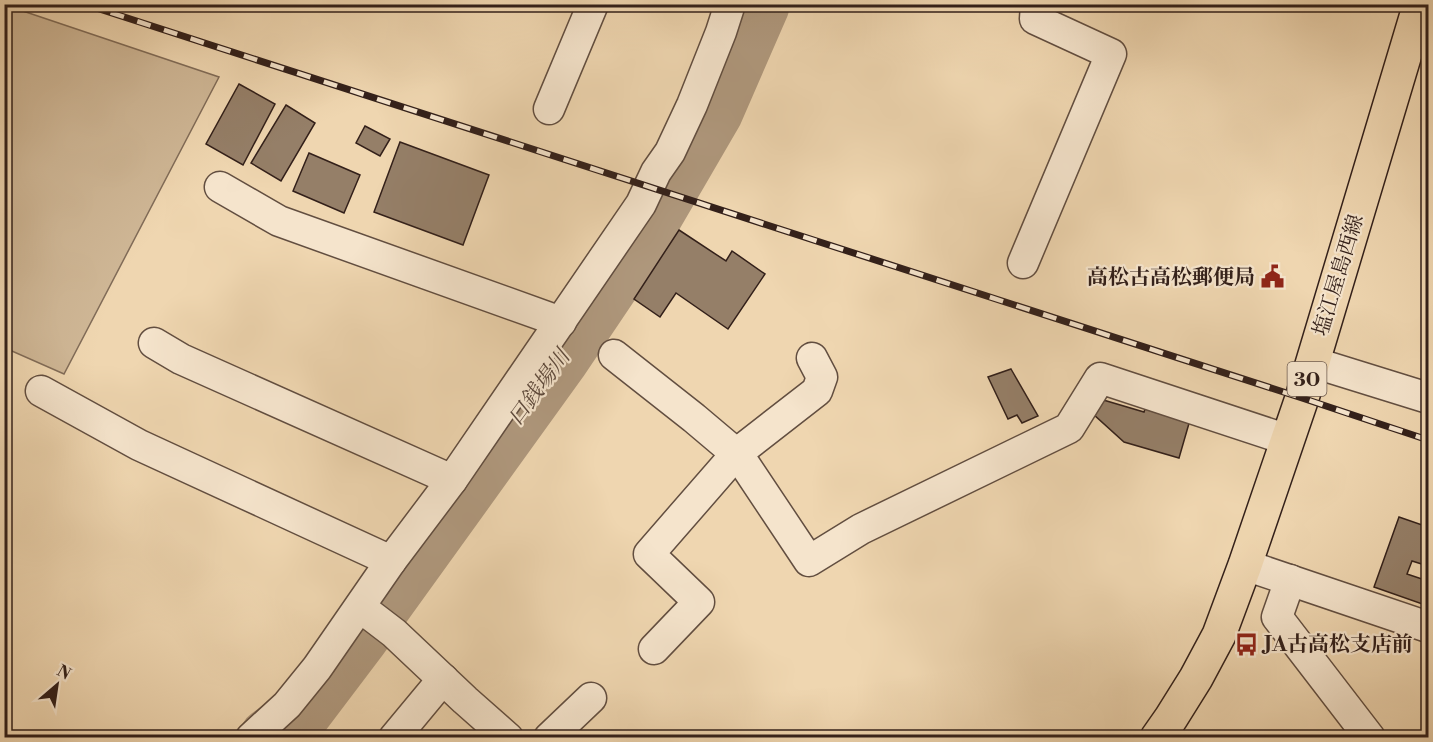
<svg xmlns="http://www.w3.org/2000/svg" width="1433" height="742" viewBox="0 0 1433 742" font-family="'Libre Bodoni','Noto Serif JP',serif">
	<style>
		.green { fill: #cfb796; stroke: #816c58; stroke-width: 1.5 }
		.lines { fill: none; stroke-linecap: round; stroke-linejoin: round }
		.river { stroke: #af987d; stroke-width: 60 }
		.building { fill: #957f68; stroke: #33201a; stroke-width: 1.5 }
		.minor-casing { stroke: #624e40; stroke-width: 33 }
		.primary-casing { stroke: #33201a; stroke-width: 36 }
		.minor { stroke: #f5e4cc; stroke-width: 30 }
		.primary { stroke: #efd6b0; stroke-width: 33 }
		.rail-casing { stroke: #33201a; stroke-width: 7 }
		.rail { stroke: #f5e4cc; stroke-width: 4.5; stroke-dasharray: 14; stroke-linecap: butt }
		.labels { text-anchor: middle; stroke-width: 4.5; stroke-linejoin: round; paint-order: stroke }
		.shield { fill: #f5e4cc; stroke: #6d5b4f; stroke-width: 1.5 }
		.shield-label { font-size: 20px; font-weight: bold; fill: #33201a }
		.street-label { font-size: 21px; fill: #33201a; stroke: #f5e4cc }
		.poi-label { font-size: 21px; font-weight: bold; fill: #33201a; stroke: #f5e4cc; text-anchor: end }
		.water-label { font-size: 22px; font-style: italic; fill: #5e4a3d; stroke: #f5e4cc }
	</style>
	<rect width="100%" height="100%" fill="#efd6b0"/>
	<filter id="stains"><feTurbulence type="fractalNoise" baseFrequency=".00333" numOctaves="4"/><feColorMatrix values="0 0 0 0 .2 0 0 0 0 .09 0 0 0 0 .02 0 0 0 .5 -.17"/></filter>
	<radialGradient id="worn" r=".72"><stop offset=".6" stop-color="#630" stop-opacity="0"/><stop offset="1" stop-color="#630" stop-opacity=".3"/></radialGradient>
	<!-- green -->
	<polygon class="green" points="5,5 219,77 64,374 5,348"/>
	<g class="lines">
		<!-- river -->
		<polyline class="river" points="269,738 299,716 358,638 559,359 635,246 713,112 760,4"/>
	</g>
	<!-- building -->
	<g class="building">
		<polygon points="239,84 275,104 243,165 206,144"/>
		<polygon points="286,105 315,123 281,181 251,163"/>
		<polygon points="365,126 390,139 380,156 356,143"/>
		<polygon points="400,142 489,175 463,245 374,212"/>
		<polygon points="309,153 360,175 344,213 293,191"/>
		<polygon points="679,230 726,261 732,251 765,274 728,329 676,293 660,317 634,299"/>
		<polygon points="1011,369 1038,416 1022,423 1017,415 1008,419 988,377"/>
		<polygon points="1100,399 1144,412 1148,400 1192,413 1179,458 1124,442 1092,413"/>
		<polygon points="1399,517 1428,527 1428,566 1412,561 1407,574 1428,581 1428,606 1374,587"/>
	</g>
	<g class="lines">
		<defs>
			<g id="minor">
				<polyline points="549,109 593,4"/>
				<polyline points="220,187 279,221 561,322"/>
				<polyline points="1023,263 1111,54 1035,19 1036,4"/>
				<polyline points="154,343 181,359 452,480"/>
				<polyline points="614,355 694,418 739,456 809,561 861,529 1069,428 1100,378 1288,440"/>
				<polyline points="1312,362 1428,398"/>
				<polyline points="41,391 139,445 391,561"/>
				<polyline points="1245,565 1428,627"/>
				<polyline points="1290,580 1277,617 1370,738"/>
				<polyline points="360,607 394,633 465,700 508,738"/>
				<polyline points="654,649 699,602 649,554 736,454 817,391 822,377 812,358"/>
				<polyline points="251,738 287,705 317,668 391,561 452,480 641,204 656,172 670,152 692,105 721,32 730,4"/>
				<polyline points="394,738 443,679"/>
				<polyline points="549,738 591,698"/>
			</g>
			<polyline id="primary" points="1157,738 1171,718 1196,678 1219,635 1245,565 1302,398 1420,4"/>
		</defs>
		<!-- minor casing -->
		<use href="#minor" class="minor-casing"/>
		<!-- primary casing -->
		<use href="#primary" class="primary-casing"/>
		<!-- minor -->
		<use href="#minor" class="minor"/>
		<!-- primary -->
		<use href="#primary" class="primary"/>
		<defs>
			<polyline id="rail" points="84,4 1302,398 1428,440"/>
		</defs>
		<!-- rail casing -->
		<use href="#rail" class="rail-casing"/>
		<!-- rail -->
		<use href="#rail" class="rail"/>
	</g>
	<!-- icons -->
	<defs>
		<symbol id="civic-bare" viewBox="-9 -9 18 18"><path d="M-.6-6.5H3V-4.5H.6V-3L4-1V1h2V6H-6V1h2V-1L-.6-3ZM-1.2 2.5V6h2.4V2.5Z" fill="#8f2418" stroke="#f5e4cc" stroke-width="2.5" paint-order="stroke"/></symbol>
		<symbol id="bus-bare" viewBox="-9 -9 18 18"><path d="M-5-6H5V4H4V6H2V4H-2V6H-4V4H-5ZM-3.5-4V0h7V-4ZM-3.5 1.2v1.5H-2V1.2ZM2 1.2v1.5H3.5V1.2Z" fill="#8f2418" stroke="#f5e4cc" stroke-width="2.5" paint-order="stroke"/></symbol>
	</defs>
	<g fill-rule="evenodd">
		<use href="#civic-bare" x="1256" y="260" width="33" height="33"/>
		<use href="#bus-bare" x="1230" y="628" width="33" height="33"/>
	</g>
	<g class="labels">
		<!-- shield labels -->
		<rect class="shield" x="1287.5" y="362" width="39" height="34" rx="4.5"/>
		<g class="shield-label">
			<text x="1307" y="386">30</text>
		</g>
		<!-- street labels -->
		<g class="street-label">
			<text transform="translate(1338 275) rotate(-73)" y="7">塩江屋島西線</text>
		</g>
		<!-- poi labels -->
		<g class="poi-label">
			<text x="1255" y="284">高松古高松郵便局</text>
			<text x="1264" y="651" text-anchor="start">JA古高松支店前</text>
		</g>
		<!-- water labels -->
		<g class="water-label">
			<text transform="translate(538 387) rotate(-54)" y="8">口銭場川</text>
		</g>
	</g>
	<!-- margin -->
	<rect width="1433" height="742" fill="none" stroke="#efd6b0" stroke-width="24"/>
	<rect x="6" y="6" width="1421" height="730" fill="none" stroke="#33201a" stroke-width="3"/>
	<rect x="12" y="12" width="1409" height="718" fill="none" stroke="#33201a" stroke-width="1.5"/>
	<!-- north arrow -->
	<g transform="translate(57 685) rotate(29)" stroke="#f5e4cc" stroke-width="4.5" paint-order="stroke">
	<path d="M0-4.5L10 22L0 15L-10 22Z" fill="#33201a"/>
	<text y="-9" font-size="16" font-weight="bold" text-anchor="middle" fill="#33201a">N</text>
	</g>
	<rect width="100%" height="100%" filter="url(#stains)"/>
	<rect width="100%" height="100%" fill="url(#worn)"/>
</svg>
